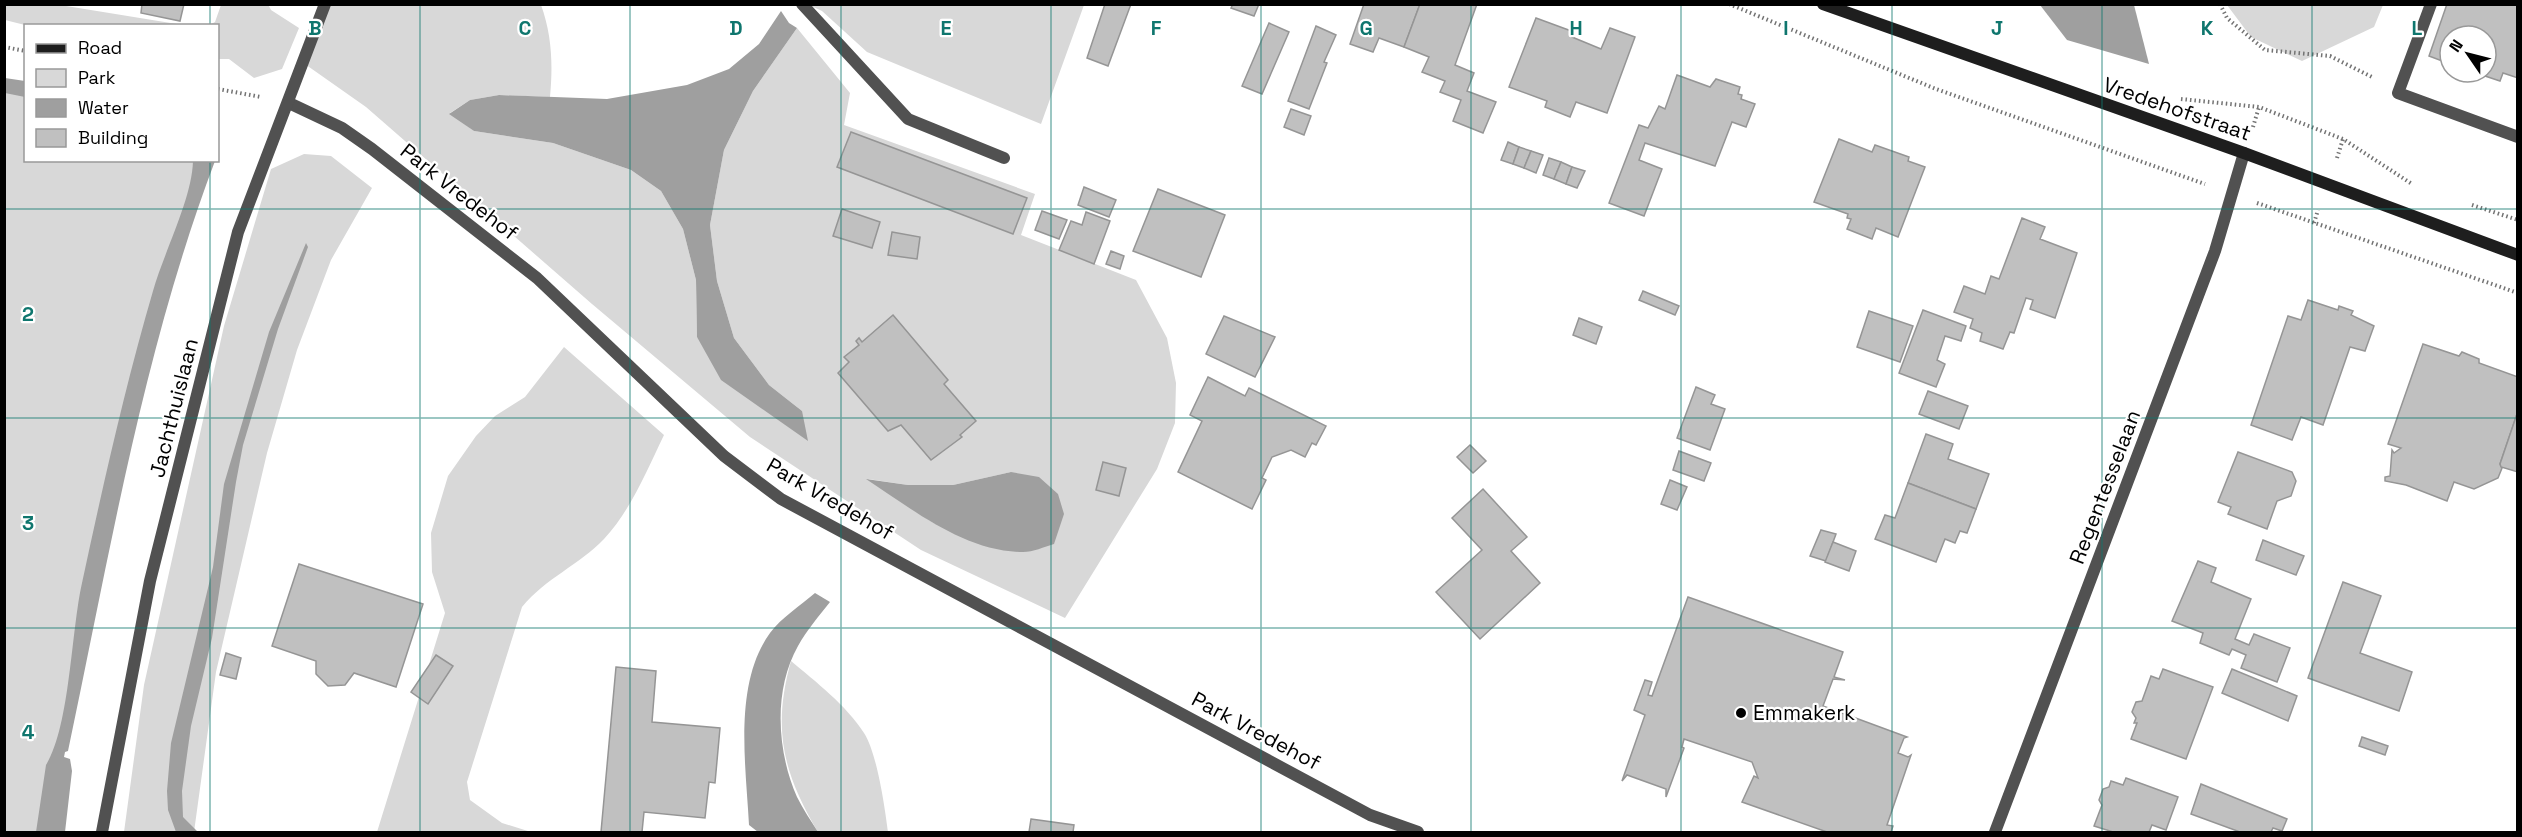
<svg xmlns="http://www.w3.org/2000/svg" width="2522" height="837" viewBox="0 0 2522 837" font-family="'Space Grotesk',sans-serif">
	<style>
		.green { fill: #d8d8d8; fill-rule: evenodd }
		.water { fill: #9f9f9f }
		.building { fill: #c0c0c0; stroke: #959595; stroke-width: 1.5 }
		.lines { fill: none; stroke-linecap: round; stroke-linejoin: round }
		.path { stroke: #737373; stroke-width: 4; stroke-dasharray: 1.5 3; stroke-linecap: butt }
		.service { stroke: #515151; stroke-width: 12 }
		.minor { stroke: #515151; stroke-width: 12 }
		.secondary { stroke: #1e1e1e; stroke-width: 12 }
		.grid { fill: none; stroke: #0f766e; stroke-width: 1.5; stroke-opacity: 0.55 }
		.poi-dot { fill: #000; stroke: #fff; stroke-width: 2 }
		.labels { text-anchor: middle; stroke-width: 4.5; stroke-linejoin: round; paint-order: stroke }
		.street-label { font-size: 21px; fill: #000; stroke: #fff }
		.poi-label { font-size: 21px; fill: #000; stroke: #fff; text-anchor: start }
		.grid-label { font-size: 20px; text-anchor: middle; font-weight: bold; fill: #0f766e; stroke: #fff; stroke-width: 4.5; stroke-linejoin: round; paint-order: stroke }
	</style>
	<rect width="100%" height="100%" fill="#fff"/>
	<!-- green -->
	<g class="green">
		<polygon points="60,4 60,5 183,25 29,26 5,20 5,5"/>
		<polygon points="268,4 271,10 299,28 282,69 254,78 229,59 218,59 218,26 209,25 215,22 221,5"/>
		<path d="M325,5H541C552,35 553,65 550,97L499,95L470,100L450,113L474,131L553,143L631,170L661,191L683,229L696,280L697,337L802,411L769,385L734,338L717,281L710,225L724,150L753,91L797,28L850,93L844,125L1035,194L1021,235L1136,280L1167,338L1176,383L1175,423L1157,469L1065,618L921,550L750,437L592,304L366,107L302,62ZM1011,472L935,524L868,479L908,485H953Z"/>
		<polygon points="809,5 1084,5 1041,124 867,52 822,11"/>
		<polygon points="2227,5 2383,5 2374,27 2302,61 2251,37"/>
		<polygon points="4,89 25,92 26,160 199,161 88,595 49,832 5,832"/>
		<polygon points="304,154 331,156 372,188 331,260 297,350 267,453 216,672 194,832 124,832 144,685 224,326 271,169"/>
		<path d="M564,347L664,435C647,470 631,510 604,539C579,565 546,578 522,607L467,782L470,800L502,823L531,832H377L445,613L432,572L431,533L448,476L476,436L495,416L525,397Z"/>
		<path d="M791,661C816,682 846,705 864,733C877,753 885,808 888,832H818C783,773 772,729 791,661Z"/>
	</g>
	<!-- water -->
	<g class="water">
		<polygon points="2040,5 2134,5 2149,64 2067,40"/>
		<polygon points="781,11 789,23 797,28 753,91 724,150 710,225 717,281 734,338 769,385 802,411 808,441 721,380 697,337 696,280 683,229 661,191 631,170 553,143 474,131 449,114 470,100 499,95 607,99 687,85 729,69 759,44"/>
		<polygon points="5,78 25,81 25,97 5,93"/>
		<path d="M193,161H215C143,351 110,553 68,751L65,752L64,757L70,759L72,771L65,832H36L46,765C70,726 71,632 82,583C103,485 125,387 153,291C164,252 192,199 193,161Z"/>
		<polygon points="306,243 308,247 278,329 243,445 236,482 212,638 191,726 182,791 183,817 198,832 176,832 168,810 167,791 171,743 213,567 224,484 269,332"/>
		<path d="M1011,472L1039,477L1058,494L1064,514L1054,544C1044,547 1033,552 1023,552C965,552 912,509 866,479L908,485H953Z"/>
		<path d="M815,593L830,602C819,616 807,630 798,646C773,690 777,752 797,797C803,809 811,821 818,832H758L749,825C746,766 733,684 770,633C781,618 801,605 815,593Z"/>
	</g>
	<!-- building -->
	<g class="building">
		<polygon points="142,4 184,4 180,21 141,13"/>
		<polygon points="1105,4 1131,4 1108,66 1087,58"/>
		<polygon points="1233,4 1259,4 1254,16 1231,8"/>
		<polygon points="1364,4 1420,4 1404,47 1379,38 1373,52 1350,44"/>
		<polygon points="1420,4 1477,4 1455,65 1474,73 1467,91 1496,102 1483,133 1453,121 1461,100 1440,92 1445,81 1422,72 1429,57 1404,47"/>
		<polygon points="2447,4 2518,4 2518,78 2503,73 2500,81 2476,73 2486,72 2486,36 2450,36 2450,64 2429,56"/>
		<polygon points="1536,18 1574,32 1572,37 1601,49 1610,28 1635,37 1607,113 1576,102 1570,117 1545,107 1547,101 1509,87"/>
		<polygon points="1269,23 1289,32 1262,94 1242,86"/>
		<polygon points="1316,26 1336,35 1324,62 1327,63 1309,109 1288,101"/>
		<polygon points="1677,75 1710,87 1716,79 1740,87 1738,94 1742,95 1741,99 1755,104 1746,127 1732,122 1715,166 1645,143 1639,160 1662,169 1644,216 1609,203 1639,125 1648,128 1659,106 1665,109"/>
		<polygon points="1291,109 1311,116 1304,135 1284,127"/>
		<polygon points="851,132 1027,198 1013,234 837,167"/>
		<polygon points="1839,139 1872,152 1875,145 1909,157 1908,161 1925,167 1898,237 1876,228 1872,239 1847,229 1851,219 1847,218 1848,214 1814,202"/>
		<polygon points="1508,142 1519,147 1513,164 1501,160"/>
		<polygon points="1519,147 1531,151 1524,168 1513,164"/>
		<polygon points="1531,151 1543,155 1536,173 1524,168"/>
		<polygon points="1549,158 1561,162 1554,179 1543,175"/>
		<polygon points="1561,162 1572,167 1566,184 1554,179"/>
		<polygon points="1572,167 1585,171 1577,188 1566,184"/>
		<polygon points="1084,187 1116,200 1109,217 1078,205"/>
		<polygon points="1158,189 1225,215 1201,277 1133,251"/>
		<polygon points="842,209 880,222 872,248 833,236"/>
		<polygon points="1042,211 1067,220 1059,239 1035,230"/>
		<polygon points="1086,212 1110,221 1094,264 1059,250 1071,221 1082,225"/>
		<polygon points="2022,218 2045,227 2040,239 2077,253 2055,318 2030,309 2033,300 2026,298 2014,333 2010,332 2003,349 1980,341 1982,333 1970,328 1973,319 1954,312 1964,286 1985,294 1991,276 1999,279"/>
		<polygon points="892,232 920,237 917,259 888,255"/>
		<polygon points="1111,251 1124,256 1120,269 1106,264"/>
		<polygon points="1643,291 1679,306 1675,315 1639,300"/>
		<polygon points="2308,300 2338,310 2339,306 2353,311 2351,315 2374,326 2365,351 2350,347 2323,425 2301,417 2292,440 2251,425 2288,316 2301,320"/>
		<polygon points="1923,310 1966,326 1961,341 1945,336 1937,360 1945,364 1936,387 1899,373"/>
		<polygon points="1869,311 1913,326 1900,362 1857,347"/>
		<polygon points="893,315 948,380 944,384 976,421 960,435 962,437 931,460 901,425 888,431 838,373 849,362 844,357 859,345 856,341 859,338 862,342"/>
		<polygon points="1224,316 1275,337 1255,377 1206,354"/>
		<polygon points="1579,318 1602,327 1596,344 1573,335"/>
		<polygon points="2423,344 2459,356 2462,352 2479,359 2479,363 2518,377 2518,411 2500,464 2502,468 2498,478 2474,489 2454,482 2447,501 2406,485 2385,481 2385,477 2390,476 2392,450 2394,453 2401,448 2388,444"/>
		<polygon points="1208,377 1245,396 1249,388 1326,426 1316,445 1312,443 1305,457 1291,450 1272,457 1262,478 1266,480 1252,509 1178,472 1202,421 1190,415"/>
		<polygon points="1696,387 1715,395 1711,404 1725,409 1710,450 1677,438"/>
		<polygon points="1928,391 1968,406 1959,429 1919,414"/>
		<polygon points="2518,411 2518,472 2501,467 2500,464"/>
		<polygon points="1926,434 1953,444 1948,459 1989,474 1976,509 1908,483"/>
		<polygon points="1470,445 1486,461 1473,473 1457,457"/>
		<polygon points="1679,451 1711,463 1704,481 1673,470"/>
		<polygon points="2238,452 2292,472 2296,481 2291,496 2277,501 2267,529 2228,514 2231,507 2218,502"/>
		<polygon points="1103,462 1126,468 1119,496 1096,490"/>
		<polygon points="1670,480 1687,487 1677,510 1661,504"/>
		<polygon points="1908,483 1976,509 1967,533 1960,531 1955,543 1945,539 1936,562 1875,539 1885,515 1895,518"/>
		<polygon points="1483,489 1527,537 1511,551 1540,583 1480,639 1436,592 1482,550 1452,518"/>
		<polygon points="1821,530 1836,534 1826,561 1810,556"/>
		<polygon points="2263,540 2304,556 2296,575 2256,560"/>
		<polygon points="1833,542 1856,551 1849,571 1825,562"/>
		<polygon points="2198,561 2216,568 2211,582 2251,599 2235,639 2249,645 2254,634 2290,648 2277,682 2241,668 2246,655 2232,649 2229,655 2200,643 2203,633 2172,621"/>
		<polygon points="299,564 423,604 396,687 354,673 345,685 328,686 316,674 316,661 272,646"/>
		<polygon points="2343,582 2381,596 2360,653 2412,672 2399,711 2308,678"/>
		<polygon points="1688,597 1843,652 1834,677 1845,680 1833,679 1823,706 1907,737 1904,738 1898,753 1908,757 1911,755 1887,825 1893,826 1891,832 1827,832 1742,802 1754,776 1758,778 1752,762 1684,739 1682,747 1684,748 1666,797 1666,789 1627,775 1622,781 1645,715 1634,710 1645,680 1652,682 1648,695 1652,696"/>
		<polygon points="226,653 241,658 236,679 220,675"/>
		<polygon points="436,655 453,666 428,704 411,692"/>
		<polygon points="616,667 656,671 652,722 720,728 715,783 709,782 705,818 644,812 642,832 601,832"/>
		<polygon points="2163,669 2213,687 2186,759 2131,739 2137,723 2134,723 2136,718 2132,712 2136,702 2142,701 2151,676 2159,679"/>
		<polygon points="2232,669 2297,696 2288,721 2222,693"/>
		<polygon points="2362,737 2388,746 2385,755 2359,746"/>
		<polygon points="2126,778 2178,797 2166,830 2152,825 2149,832 2113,832 2094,826 2102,805 2099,800 2103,789 2109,787 2111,781 2123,785"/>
		<polygon points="2201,784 2287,819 2282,831 2273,828 2271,832 2240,832 2191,814"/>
		<polygon points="1031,819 1074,825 1073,832 1029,832"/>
	</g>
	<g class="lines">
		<!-- path -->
		<g class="path">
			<polyline points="1729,4 1936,89 2205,184"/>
			<polyline points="2220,4 2227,18 2265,50 2330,56 2374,78"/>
			<polyline points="4,47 26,51"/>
			<polyline points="218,89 261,97"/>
			<polyline points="2181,99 2259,107 2343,139 2412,184"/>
			<polyline points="2253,127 2259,107"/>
			<polyline points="2337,158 2343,139"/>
			<polyline points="2257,203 2518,293"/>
			<polyline points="2472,205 2518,220"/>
			<polyline points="2314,223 2318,210"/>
		</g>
		<!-- service -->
		<g class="service">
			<polyline points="802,4 908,119 1004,158"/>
			<polyline points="2431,4 2398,93 2518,137"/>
		</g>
		<!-- minor -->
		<g class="minor">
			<polyline points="289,103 342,128 372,149 537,278 724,456 781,499 1370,815 1418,832"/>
			<polyline points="102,832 150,581 238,232 325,4"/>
			<polyline points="1995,832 2215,251 2244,153"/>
		</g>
		<!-- secondary -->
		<polyline class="secondary" points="1823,4 2244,153 2518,255"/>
	</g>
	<!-- grid -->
	<path class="grid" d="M210,4V26M420,4V832M630,4V832M841,4V832M1051,4V832M1261,4V832M1471,4V832M1681,4V832M1892,4V832M2102,4V832M2312,4V832M210,160V832M4,209H2518M4,418H2518M4,628H2518"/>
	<!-- markers -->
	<circle class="poi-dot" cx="1741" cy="713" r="6"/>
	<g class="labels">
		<!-- street labels -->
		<g class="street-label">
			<text transform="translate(2177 109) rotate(19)" y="7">Vredehofstraat</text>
			<text transform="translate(459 192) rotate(38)" y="7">Park Vredehof</text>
			<text transform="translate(174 408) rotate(-76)" y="7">Jachthuislaan</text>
			<text transform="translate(2105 487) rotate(-69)" y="7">Regentesselaan</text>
			<text transform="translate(830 499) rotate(30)" y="7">Park Vredehof</text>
			<text transform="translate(1256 731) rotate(28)" y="7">Park Vredehof</text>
		</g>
		<!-- poi labels -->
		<g class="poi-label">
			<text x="1753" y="720">Emmakerk</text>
		</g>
	</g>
	<g class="grid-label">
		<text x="315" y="35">B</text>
		<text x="525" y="35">C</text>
		<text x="736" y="35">D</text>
		<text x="946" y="35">E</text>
		<text x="1156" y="35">F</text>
		<text x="1366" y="35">G</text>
		<text x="1576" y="35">H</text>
		<text x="1786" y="35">I</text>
		<text x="1997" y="35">J</text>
		<text x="2207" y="35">K</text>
		<text x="2417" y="35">L</text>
		<text x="28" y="321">2</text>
		<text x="28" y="530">3</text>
		<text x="28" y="739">4</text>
	</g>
	<!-- border -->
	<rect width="2522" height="837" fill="none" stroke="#000000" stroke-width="12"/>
	<!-- legend -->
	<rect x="24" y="24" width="195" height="138" fill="#ffffff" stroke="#999999" stroke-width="1.5"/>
	<rect x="36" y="44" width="30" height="9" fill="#1e1e1e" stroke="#999999" stroke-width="1.5"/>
	<text x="78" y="54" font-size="18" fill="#000000">Road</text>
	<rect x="36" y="69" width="30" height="18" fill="#d8d8d8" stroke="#999999" stroke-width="1.5"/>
	<text x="78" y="84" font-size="18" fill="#000000">Park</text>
	<rect x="36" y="99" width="30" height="18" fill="#9f9f9f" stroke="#999999" stroke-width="1.5"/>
	<text x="78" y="114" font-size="18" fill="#000000">Water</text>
	<rect x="36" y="129" width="30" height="18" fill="#c0c0c0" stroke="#999999" stroke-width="1.5"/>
	<text x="78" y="144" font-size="18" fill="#000000">Building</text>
	<!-- north arrow -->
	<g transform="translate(2468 54) rotate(305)"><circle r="28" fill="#ffffff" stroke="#999999" stroke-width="1.5"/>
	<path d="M0-4.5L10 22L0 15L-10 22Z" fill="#000000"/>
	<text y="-9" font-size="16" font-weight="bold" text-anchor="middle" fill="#000000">N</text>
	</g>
</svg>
